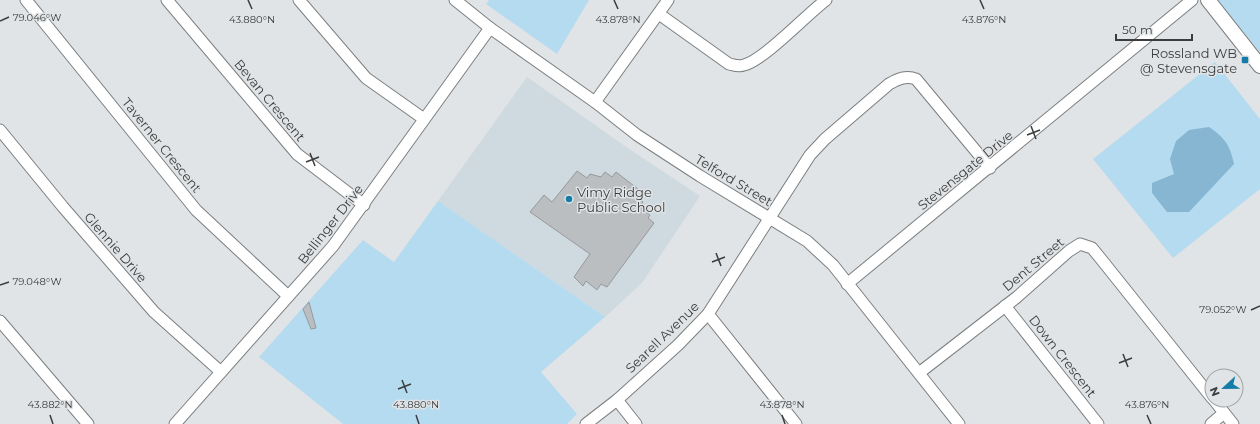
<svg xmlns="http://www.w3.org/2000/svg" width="1260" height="424" viewBox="0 0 1260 424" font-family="Montserrat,sans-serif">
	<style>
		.built { fill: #ced9e0 }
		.green { fill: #b5dbf0 }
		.water { fill: #86b6d1 }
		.building { fill: #babec0; stroke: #979a9c }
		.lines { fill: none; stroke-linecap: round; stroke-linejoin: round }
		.minor-casing { stroke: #7b7f80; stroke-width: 13 }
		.major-casing { stroke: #7b7f80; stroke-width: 16 }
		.minor { stroke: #fff; stroke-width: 11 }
		.major { stroke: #fff; stroke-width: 14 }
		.ticks { fill: none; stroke: #3b3c3d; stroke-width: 1.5 }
		.poi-dot { fill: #147ca6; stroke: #e1e4e6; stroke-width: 1.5 }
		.labels { text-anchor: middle; stroke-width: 3; stroke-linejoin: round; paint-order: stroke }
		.poi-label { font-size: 13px; fill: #3b3c3d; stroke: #e1e4e6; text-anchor: end }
		.street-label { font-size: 13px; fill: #3b3c3d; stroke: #e1e4e6 }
		.ticks-label { font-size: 10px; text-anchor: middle; fill: #3b3c3d; stroke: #e1e4e6; stroke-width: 3; stroke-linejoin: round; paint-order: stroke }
	</style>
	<rect width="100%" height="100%" fill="#e1e4e6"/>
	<!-- built -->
	<polygon class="built" points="527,77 629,149 700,196 642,283 605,317 438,201"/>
	<!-- green -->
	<g class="green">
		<polygon points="489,0 589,0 557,54 486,4"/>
		<polygon points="1217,0 1260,0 1260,52"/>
		<polygon points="1215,62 1260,119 1260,189 1173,258 1093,159"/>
		<polygon points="438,201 605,317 541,372 577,414 567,424 343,424 259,357 363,240 394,262"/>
	</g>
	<!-- water -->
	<path class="water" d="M1209,127C1225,138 1230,145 1234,164L1189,212H1167L1152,193V183L1174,174L1170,159L1176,141L1189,130Z"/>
	<!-- building -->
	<g class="building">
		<polygon points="577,171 587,178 590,174 601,177 605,172 612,177 616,172 638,189 634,195 643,202 640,207 650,215 648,218 654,223 607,287 601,284 597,290 586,281 583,286 574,277 590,254 530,212 544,195 552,202"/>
		<polygon points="309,302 316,328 311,329 303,309"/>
	</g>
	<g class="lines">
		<defs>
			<g id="minor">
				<polyline points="26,0 196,210 288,296"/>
				<polyline points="167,0 297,154 364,205"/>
				<polyline points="299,0 366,78 424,119"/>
				<polyline points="455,0 490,28 595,102 637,135 700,176 807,241 833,265 959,424"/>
				<path d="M659,14L729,64C734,65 739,67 744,65C764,60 807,14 826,0"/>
				<polyline points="595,102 668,0"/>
				<polyline points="0,130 63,207 154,312 221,372"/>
				<polyline points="847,284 1192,0"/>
				<polyline points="1005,306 1098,424"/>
				<polyline points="708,314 796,424"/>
				<polyline points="0,321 88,424"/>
				<polyline points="919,373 1017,297 1069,251 1080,244 1092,248 1101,259 1212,398"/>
				<polyline points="617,400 636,424"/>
				<polyline points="1214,400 1233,424"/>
				<polyline points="175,424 333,246 490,28"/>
				<path d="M586,424L617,400L678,345L708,314L810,155L825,139L889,84C898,79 906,75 916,79L990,168"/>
				<polyline points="1211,424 1224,413"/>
			</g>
			<polyline id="major" points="1208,0 1260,66"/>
		</defs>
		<!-- minor casing -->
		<use href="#minor" class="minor-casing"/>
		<!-- major casing -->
		<use href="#major" class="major-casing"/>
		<!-- minor -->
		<use href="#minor" class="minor"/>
		<!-- major -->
		<use href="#major" class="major"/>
	</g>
	<!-- ticks -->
	<path class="ticks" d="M248,0L252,9M614,0L618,9M980,0L984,9M0,21L9,17M1031,126L1036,139M1027,135L1040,130M310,153L315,166M306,162L319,157M716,253L721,266M712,262L725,257M0,285L9,282M1251,310L1260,306M1123,354L1128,367M1119,363L1132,358M402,380L407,393M398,389L411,384M50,415L53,424M416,415L419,424M782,415L785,424M1147,415L1151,424"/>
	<!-- markers -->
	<g class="poi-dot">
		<rect x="1241" y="56" width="8" height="8" rx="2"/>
		<circle cx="569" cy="199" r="4"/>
	</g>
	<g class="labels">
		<!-- poi labels -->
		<g class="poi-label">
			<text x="1237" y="58">Rossland WB<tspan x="1237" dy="15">@ Stevensgate</tspan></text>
			<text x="577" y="197" text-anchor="start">Vimy Ridge<tspan x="577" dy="15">Public School</tspan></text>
		</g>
		<!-- street labels -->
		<g class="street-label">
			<text transform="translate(270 100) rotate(50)" y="5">Bevan Crescent</text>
			<text transform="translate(162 145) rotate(51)" y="5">Taverner Crescent</text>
			<text transform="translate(965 170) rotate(-39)" y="5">Stevensgate Drive</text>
			<text transform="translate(734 180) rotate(31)" y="5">Telford Street</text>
			<text transform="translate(330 224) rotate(-52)" y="5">Bellinger Drive</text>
			<text transform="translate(116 247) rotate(49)" y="5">Glennie Drive</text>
			<text transform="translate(1033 264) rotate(-40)" y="5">Dent Street</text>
			<text transform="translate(662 337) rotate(-44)" y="5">Searell Avenue</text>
			<text transform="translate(1063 356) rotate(52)" y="5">Down Crescent</text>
		</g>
	</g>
	<g class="ticks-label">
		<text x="37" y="21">79.046°W</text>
		<text x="252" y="23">43.880°N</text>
		<text x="618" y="23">43.878°N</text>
		<text x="984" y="23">43.876°N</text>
		<text x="37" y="285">79.048°W</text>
		<text x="1223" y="313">79.052°W</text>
		<text x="50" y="408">43.882°N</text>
		<text x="416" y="408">43.880°N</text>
		<text x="782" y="408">43.878°N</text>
		<text x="1147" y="408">43.876°N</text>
	</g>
	<!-- north arrow -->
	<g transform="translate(1224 388) rotate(248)"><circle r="19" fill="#e1e4e6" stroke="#9fa1a2"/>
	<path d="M0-3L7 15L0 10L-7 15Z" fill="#147ca6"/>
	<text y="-6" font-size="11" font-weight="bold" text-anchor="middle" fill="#3b3c3d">N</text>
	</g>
	<!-- scale -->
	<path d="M1116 34v6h76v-6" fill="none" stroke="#3b3c3d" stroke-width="2"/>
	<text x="1122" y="34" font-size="12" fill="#3b3c3d" stroke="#e1e4e6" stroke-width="3" paint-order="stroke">50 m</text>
</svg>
